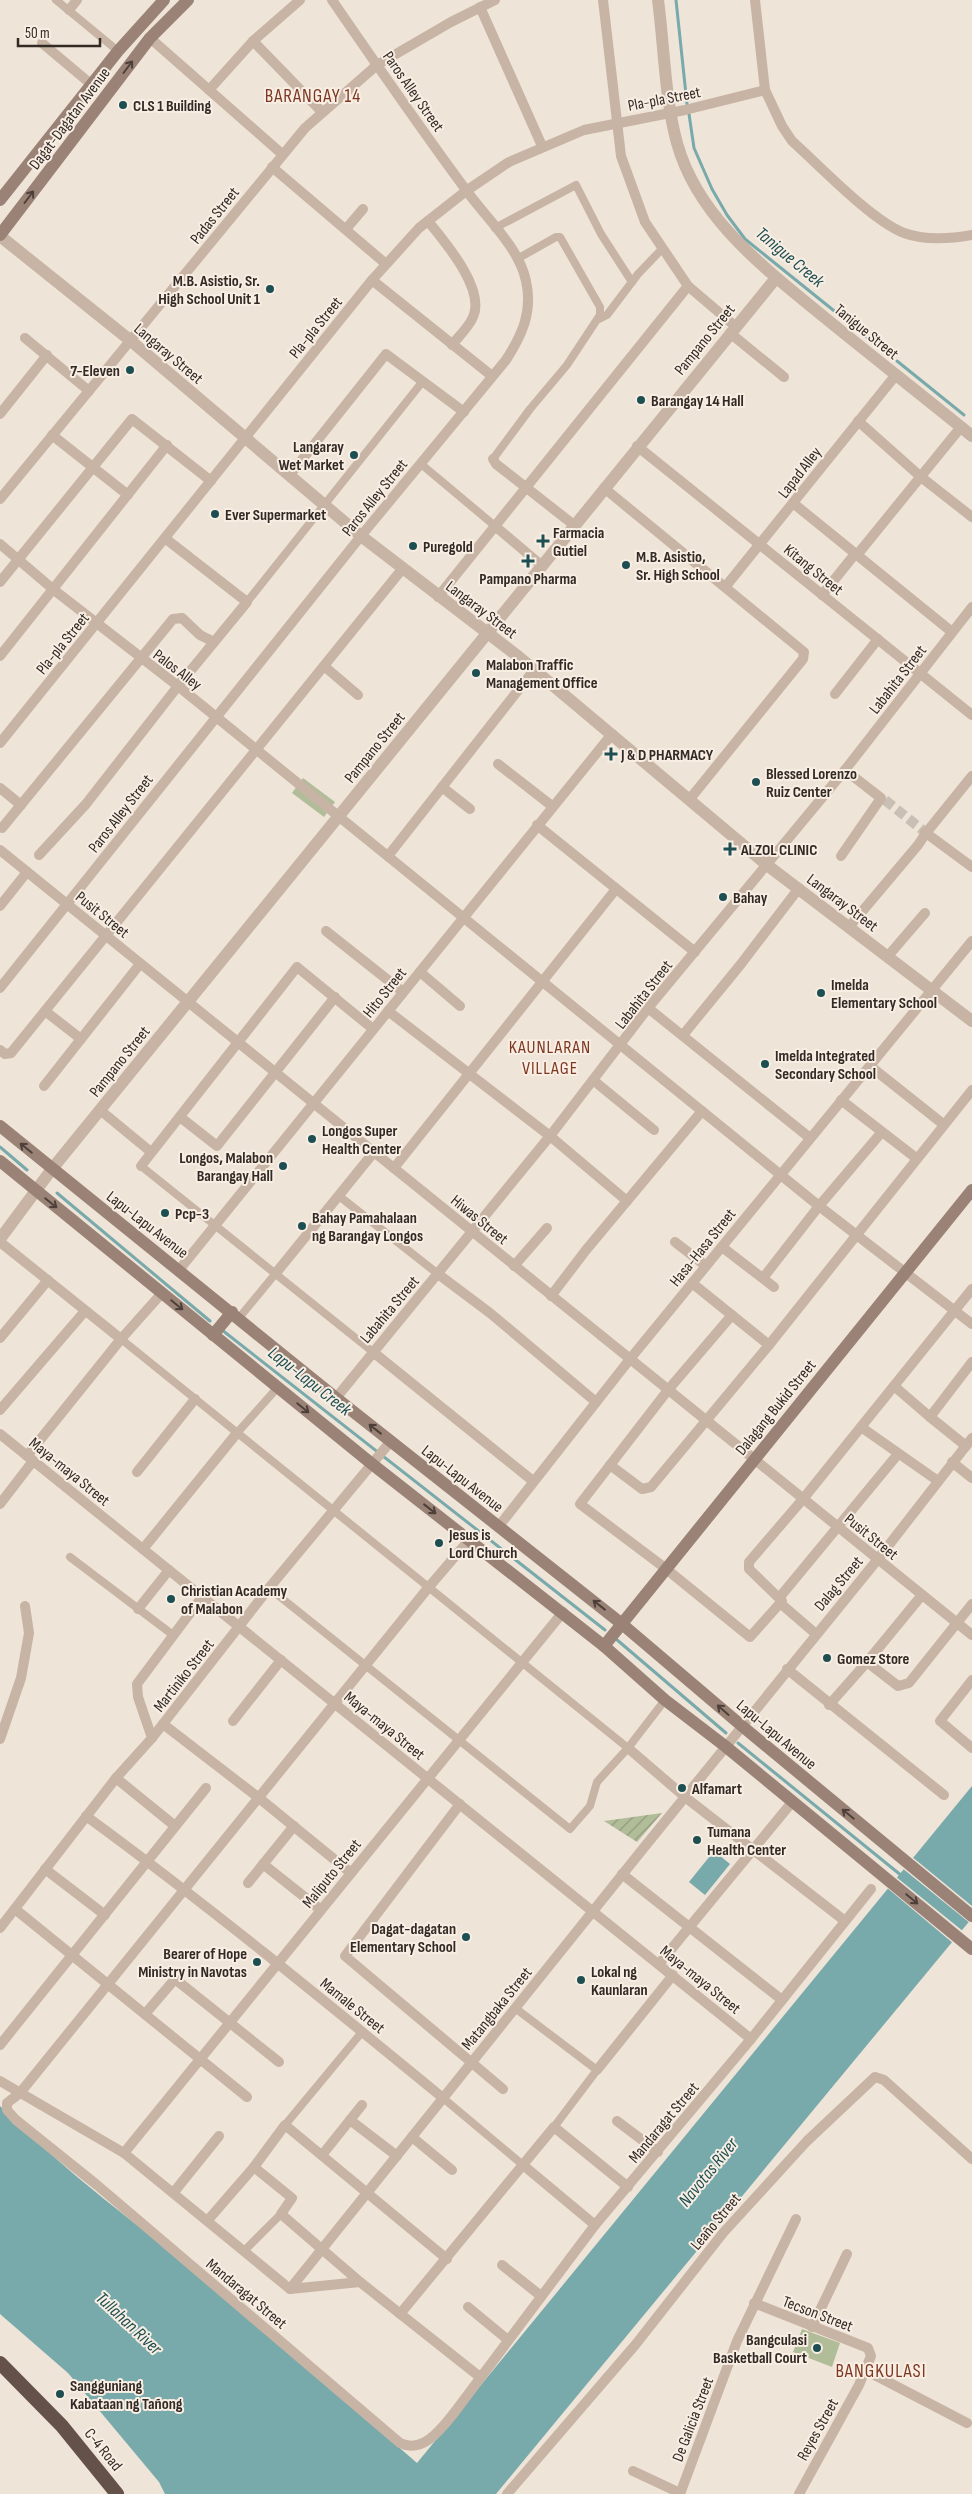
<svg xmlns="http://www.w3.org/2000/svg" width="972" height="2494" viewBox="0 0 972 2494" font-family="'Sofia Sans Condensed',sans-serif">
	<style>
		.garden { fill: url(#garden-furrows) }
		.pitch { fill: #b1bd99 }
		.water { fill: #78a9ab }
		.pier { fill: #efe4d8 }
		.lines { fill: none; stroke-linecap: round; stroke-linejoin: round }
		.stream { stroke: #78a9ab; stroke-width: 3 }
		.minor-tunnel { stroke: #c9bfb4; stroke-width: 10; stroke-dasharray: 10 5; stroke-linecap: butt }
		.pedestrian { stroke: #c7b4a4; stroke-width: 8 }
		.minor { stroke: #c7b4a4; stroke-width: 10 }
		.tertiary { stroke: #c7b4a4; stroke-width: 12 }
		.secondary { stroke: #9a8376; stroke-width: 12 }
		.trunk { stroke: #64524a; stroke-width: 14 }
		.oneway { stroke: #4d403a }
		.poi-dot { fill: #1d4e52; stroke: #f8eee3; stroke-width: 2 }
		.labels { text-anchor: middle; stroke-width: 4; stroke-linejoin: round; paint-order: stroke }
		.street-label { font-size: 16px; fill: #332a26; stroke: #f8eee3 }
		.poi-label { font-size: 16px; font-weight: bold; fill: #332a26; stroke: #f8eee3; text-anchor: start }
		.water-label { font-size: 18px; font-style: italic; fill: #1d4e52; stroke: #f8eee3 }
		.neighbourhood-label { font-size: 18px; letter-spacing: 1px; fill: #7e3822; stroke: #f8eee3 }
		.quarter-label { font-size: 19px; letter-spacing: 1px; fill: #7e3822; stroke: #f8eee3 }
	</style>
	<defs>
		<pattern id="garden-furrows" width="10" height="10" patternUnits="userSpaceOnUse" patternTransform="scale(1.25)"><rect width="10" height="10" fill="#b1bd99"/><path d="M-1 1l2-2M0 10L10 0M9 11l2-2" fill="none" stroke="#919a7d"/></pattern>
	</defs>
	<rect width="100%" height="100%" fill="#efe4d8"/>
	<!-- garden -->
	<polygon class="garden" points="662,1813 637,1842 604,1821"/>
	<!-- pitch -->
	<g class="pitch">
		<polygon points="303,778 335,802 324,817 292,793"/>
		<polygon points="802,2329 840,2343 832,2367 793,2352"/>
	</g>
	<!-- water -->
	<g class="water">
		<path d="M972,1786V1918L496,2494H165L159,2482L68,2373L0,2314V2106C65,2173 142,2227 214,2287C283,2343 349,2405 417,2463Z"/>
		<polygon points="714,1851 730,1864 705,1895 689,1882"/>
	</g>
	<!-- pier -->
	<g class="pier">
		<polygon points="911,1856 972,1906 971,1924 902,1868"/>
		<polygon points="895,1876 964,1932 954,1944 886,1887"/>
	</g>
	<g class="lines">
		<!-- stream -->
		<g class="stream">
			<polyline points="676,0 687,104"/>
			<polyline points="689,114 694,148 712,189 727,215 745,239 879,347"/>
			<polyline points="897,361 964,415"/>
			<polyline points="0,1147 27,1170"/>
			<polyline points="57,1193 210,1321"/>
			<polyline points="222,1330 605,1630"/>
			<polyline points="616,1639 726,1733"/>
			<polyline points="738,1743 902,1876"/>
		</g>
		<!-- minor-tunnel -->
		<polyline class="minor-tunnel" points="885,800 925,832"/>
		<!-- pedestrian -->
		<g class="pedestrian">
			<polyline points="56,0 118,51"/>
			<polyline points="495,228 576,185 601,234 632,282"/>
			<polyline points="599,319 607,315 638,274 662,249"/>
			<polyline points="493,459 530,409 567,365 600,315 600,307 560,237 556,237 517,259"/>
			<polyline points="421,464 495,526"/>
			<polyline points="247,602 423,381"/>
			<polyline points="141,1166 373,1352"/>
			<polyline points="339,1196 438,1274"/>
			<polyline points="239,1318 276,1273"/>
			<polyline points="121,1339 628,1748"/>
			<polyline points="237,1433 278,1387"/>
			<polyline points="70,1557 173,1635"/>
			<polyline points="269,1588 570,1829 590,1806 597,1782 628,1748 665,1700"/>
			<polyline points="515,2008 597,2070 554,2127"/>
			<polyline points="443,2098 523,2165"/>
			<polyline points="285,2125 362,2032"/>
			<polyline points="244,2251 281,2214"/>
		</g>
		<!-- minor -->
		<g class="minor">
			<polyline points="603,0 621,156 645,222 688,286 735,326"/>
			<path d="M755,0L765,90L782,126L792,141C820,166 872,221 904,233C926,241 950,239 972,235"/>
			<polyline points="480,7 542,146"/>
			<polyline points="69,10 77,0"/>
			<polyline points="150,38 282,154"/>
			<polyline points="253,41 322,112"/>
			<polyline points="42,43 92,85"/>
			<polyline points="209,90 253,41 300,0"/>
			<polyline points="272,167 386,264"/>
			<path d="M428,221C444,241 486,289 473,317C469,327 458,337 452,345"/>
			<polyline points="346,229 363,209"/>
			<polyline points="372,280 492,376"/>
			<polyline points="730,333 784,377"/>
			<polyline points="25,338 89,391"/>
			<polyline points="0,414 47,355"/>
			<polyline points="858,421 921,477 972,517"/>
			<polyline points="52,435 128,495"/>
			<polyline points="637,446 972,715"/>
			<polyline points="493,459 496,464 574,525"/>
			<polyline points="289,476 386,354 464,412"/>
			<polyline points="604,488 804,652 803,659 689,800"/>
			<polyline points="0,499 305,128 377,65 451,22 495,0"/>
			<polyline points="793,503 952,632"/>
			<polyline points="495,526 541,565"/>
			<polyline points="0,544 54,590 178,686 819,1206 972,1324"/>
			<polyline points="857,555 961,427"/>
			<polyline points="0,582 132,419 211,481"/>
			<polyline points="726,586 895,376"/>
			<polyline points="822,595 855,554"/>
			<polyline points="438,597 688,286"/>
			<polyline points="0,656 167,445"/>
			<polyline points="324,666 358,695"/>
			<polyline points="835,694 878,639"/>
			<polyline points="0,743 372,280 419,228 466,191 509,162 584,130 685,110 765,90"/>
			<polyline points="498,764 552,806"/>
			<polyline points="972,776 926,833 972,867"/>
			<polyline points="442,787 470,809"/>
			<polyline points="0,788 21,805"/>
			<polyline points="537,825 695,952"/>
			<polyline points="2,828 173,619 182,618 200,635 214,642"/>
			<polyline points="0,850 972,1635"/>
			<polyline points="39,855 86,804 178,686 247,602 166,539"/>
			<polyline points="388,856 534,670"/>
			<polyline points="841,856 881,798 845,770"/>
			<polyline points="0,906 27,872"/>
			<polyline points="849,927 918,845 926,833 925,832"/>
			<polyline points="326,931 403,992"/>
			<polyline points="888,956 925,913"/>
			<polyline points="420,972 460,1006"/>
			<path d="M0,988L361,536L506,360C522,335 533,312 526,281C519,247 486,218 466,190C420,128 376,64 332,0"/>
			<polyline points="648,1008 810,1138"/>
			<polyline points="45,1011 81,1039"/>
			<polyline points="388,1011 550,1136 627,1201"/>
			<polyline points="683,1035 741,964 799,888"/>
			<polyline points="0,1050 5,1054 11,1053 403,568"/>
			<polyline points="870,1066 943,1124"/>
			<polyline points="593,1080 654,1130"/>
			<polyline points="44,1086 140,964"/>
			<polyline points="841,1100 916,1158"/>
			<polyline points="100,1110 151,1152"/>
			<polyline points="180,1117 217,1146 335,997"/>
			<polyline points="141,1166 297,967 373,1029"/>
			<polyline points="394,1168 616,889"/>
			<polyline points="0,1242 121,1339"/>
			<polyline points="675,1242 706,1266"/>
			<polyline points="722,1247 774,1287"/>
			<polyline points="514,1266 547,1228"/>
			<polyline points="179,1270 612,734"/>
			<polyline points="276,1273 374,1152"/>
			<polyline points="438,1274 490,1313 596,1402"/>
			<polyline points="763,1278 819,1206 881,1133"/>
			<polyline points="692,1283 769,1345"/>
			<polyline points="551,1296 586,1250 702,1111"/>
			<polyline points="732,1315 668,1390 580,1504 665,1568 750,1637 782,1601 749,1569 749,1562 803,1499 972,1289"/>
			<polyline points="0,1338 48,1280"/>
			<polyline points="373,1352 533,1481"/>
			<polyline points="894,1386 930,1417 972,1362"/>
			<polyline points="336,1398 550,1136 648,1008 845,770 972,607"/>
			<polyline points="0,1410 85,1311"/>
			<polyline points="930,1417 966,1446"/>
			<polyline points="861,1427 938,1481"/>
			<polyline points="0,1434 751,2039"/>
			<polyline points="27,1456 121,1339 162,1293"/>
			<polyline points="952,1462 972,1478"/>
			<polyline points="610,1465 642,1489 651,1487 769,1345 972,1090"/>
			<polyline points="137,1472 195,1399"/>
			<polyline points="0,1504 33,1461"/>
			<polyline points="499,1526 630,1359 972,941"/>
			<path d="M469,1540L428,1588L20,2093L7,2103V2110L16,2120L97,2185L400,2443C423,2454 441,2429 454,2413L595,2225L751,2039L871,1889"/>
			<polyline points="143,1549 237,1433"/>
			<polyline points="779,1598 898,1454"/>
			<polyline points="780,1603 816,1634"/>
			<polyline points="138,1609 169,1570"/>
			<polyline points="867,1662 922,1595"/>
			<polyline points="787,1669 944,1795"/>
			<polyline points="972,1680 940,1721 972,1748"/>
			<polyline points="829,1705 867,1662 898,1686 909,1683 972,1604"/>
			<polyline points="233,1721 281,1660"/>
			<polyline points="163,1724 259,1798 351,1873"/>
			<polyline points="152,1738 138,1697 137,1684 202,1597"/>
			<polyline points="0,1739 21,1678 29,1633 25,1606"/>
			<polyline points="628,1748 685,1797 845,1921"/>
			<polyline points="116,1778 175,1826"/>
			<polyline points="460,1804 345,1956 503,2089"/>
			<path d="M86,1816C209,1906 326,2002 443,2098"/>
			<polyline points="263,1864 321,1910"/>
			<polyline points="45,1869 105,1915"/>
			<polyline points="622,1874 782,2000"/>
			<polyline points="248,1883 294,1826"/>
			<polyline points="15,1909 247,2097"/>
			<polyline points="0,1928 116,1778 152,1738 269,1588 391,1441"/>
			<polyline points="659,1964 793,1801"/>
			<polyline points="145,2014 175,1979 279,2062"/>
			<polyline points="0,2045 206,1788"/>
			<polyline points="597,2070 673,1975"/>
			<polyline points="0,2081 124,2153 290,2289 360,2282"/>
			<polyline points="350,2120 397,2156"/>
			<polyline points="617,2121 658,2152"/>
			<polyline points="412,2137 452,2170"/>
			<polyline points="124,2153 563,1612"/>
			<polyline points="322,2155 362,2105"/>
			<polyline points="523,2165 595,2225"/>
			<polyline points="254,2167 292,2198 281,2214 360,2282 480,2377"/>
			<polyline points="174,2192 219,2136"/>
			<polyline points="208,2220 254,2167 285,2125 447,2259"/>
			<polyline points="502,2265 541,2296"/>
			<polyline points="290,2289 642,1850 878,1559 972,1438"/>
			<polyline points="754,2303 868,2348 871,2356 859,2385 799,2494"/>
			<polyline points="468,2307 508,2340"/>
			<polyline points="400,2314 554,2127 628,2187"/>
			<polyline points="812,2327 847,2254"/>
			<polyline points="865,2370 967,2423"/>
			<polyline points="633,2471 680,2493"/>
			<polyline points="507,2494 636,2344 723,2233 807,2141 875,2077 884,2080 972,2159"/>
			<polyline points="680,2494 737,2341 796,2219"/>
		</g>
		<!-- tertiary -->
		<g class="tertiary">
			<path d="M658,0C664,45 665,100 677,143C698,219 766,269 824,317C873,357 923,396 972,436"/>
			<polyline points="0,236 131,341 361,536 519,657 767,865 972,1021"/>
			<polyline points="0,1239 52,1169 776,278"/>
		</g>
		<!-- secondary -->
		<g class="secondary">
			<polyline points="0,200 118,51 164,0"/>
			<polyline points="0,235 150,38 188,0"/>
			<polyline points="0,1126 336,1398 622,1624 742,1726 972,1916"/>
			<polyline points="0,1161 372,1464 604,1646 665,1700 725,1746 972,1949"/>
			<polyline points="213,1335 232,1312"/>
			<polyline points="604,1646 972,1190"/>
		</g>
		<!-- trunk -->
		<polyline class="trunk" points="0,2363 62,2426 117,2494"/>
	</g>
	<!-- one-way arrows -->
	<defs><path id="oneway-shaft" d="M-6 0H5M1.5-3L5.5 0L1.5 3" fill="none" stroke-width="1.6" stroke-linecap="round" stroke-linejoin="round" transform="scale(1.25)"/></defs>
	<g class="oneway">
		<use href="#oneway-shaft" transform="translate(128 67) rotate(-53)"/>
		<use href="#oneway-shaft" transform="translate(29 197) rotate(-53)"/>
		<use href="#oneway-shaft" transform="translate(26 1148) rotate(-141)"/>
		<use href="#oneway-shaft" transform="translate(51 1203) rotate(39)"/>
		<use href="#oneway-shaft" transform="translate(177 1305) rotate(39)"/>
		<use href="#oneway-shaft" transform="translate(303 1408) rotate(39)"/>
		<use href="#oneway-shaft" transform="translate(375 1429) rotate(-142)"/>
		<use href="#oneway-shaft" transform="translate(430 1509) rotate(38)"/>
		<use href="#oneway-shaft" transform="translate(599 1605) rotate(-142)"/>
		<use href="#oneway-shaft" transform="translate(723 1710) rotate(-139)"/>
		<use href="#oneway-shaft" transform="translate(848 1814) rotate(-141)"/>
		<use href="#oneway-shaft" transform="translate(912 1899) rotate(40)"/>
	</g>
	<!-- markers -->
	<g class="poi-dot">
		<circle cx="123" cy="105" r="5"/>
		<circle cx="270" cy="289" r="5"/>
		<circle cx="130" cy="370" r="5"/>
		<circle cx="641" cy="400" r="5"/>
		<circle cx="354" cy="455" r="5"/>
		<circle cx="215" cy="514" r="5"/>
		<path d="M540.5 533.5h5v5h5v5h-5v5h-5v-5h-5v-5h5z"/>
		<circle cx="413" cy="546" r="5"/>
		<path d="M525.5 553.5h5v5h5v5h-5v5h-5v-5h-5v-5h5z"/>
		<circle cx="626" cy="565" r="5"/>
		<circle cx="476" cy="673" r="5"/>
		<path d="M608.5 746.5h5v5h5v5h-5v5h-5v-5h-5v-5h5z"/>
		<circle cx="756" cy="782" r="5"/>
		<path d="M727.5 841.5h5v5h5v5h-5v5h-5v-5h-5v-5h5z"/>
		<circle cx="723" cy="897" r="5"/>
		<circle cx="821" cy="993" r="5"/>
		<circle cx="765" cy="1064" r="5"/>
		<circle cx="312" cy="1139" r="5"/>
		<circle cx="283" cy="1166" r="5"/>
		<circle cx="165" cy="1213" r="5"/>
		<circle cx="302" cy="1226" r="5"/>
		<circle cx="439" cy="1543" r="5"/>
		<circle cx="171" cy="1599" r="5"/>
		<circle cx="827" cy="1658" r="5"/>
		<circle cx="682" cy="1788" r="5"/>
		<circle cx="697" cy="1840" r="5"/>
		<circle cx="466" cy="1937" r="5"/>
		<circle cx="257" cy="1962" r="5"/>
		<circle cx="581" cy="1980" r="5"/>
		<circle cx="817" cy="2348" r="5"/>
		<circle cx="60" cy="2394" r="5"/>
	</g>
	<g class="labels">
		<!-- street labels -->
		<g class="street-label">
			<text transform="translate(414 91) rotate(55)" y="6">Paros Alley Street</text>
			<text transform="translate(664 98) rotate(-11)" y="6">Pla-pla Street</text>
			<text transform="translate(69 118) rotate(-53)" y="6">Dagat-Dagatan Avenue</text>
			<text transform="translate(214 215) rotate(-51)" y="6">Padas Street</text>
			<text transform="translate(315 327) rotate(-51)" y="6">Pla-pla Street</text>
			<text transform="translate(867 331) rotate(39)" y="6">Tanigue Street</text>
			<text transform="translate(704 339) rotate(-51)" y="6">Pampano Street</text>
			<text transform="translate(169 353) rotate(40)" y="6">Langaray Street</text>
			<text transform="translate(799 472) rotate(-52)" y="6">Lapad Alley</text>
			<text transform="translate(374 497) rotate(-51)" y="6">Paros Alley Street</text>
			<text transform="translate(814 569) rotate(39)" y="6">Kitang Street</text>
			<text transform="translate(482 609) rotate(37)" y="6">Langaray Street</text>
			<text transform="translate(62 643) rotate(-51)" y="6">Pla-pla Street</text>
			<text transform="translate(178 669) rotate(37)" y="6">Palos Alley</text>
			<text transform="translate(897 679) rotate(-52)" y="6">Labahita Street</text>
			<text transform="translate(374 747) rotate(-51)" y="6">Pampano Street</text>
			<text transform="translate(120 813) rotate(-52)" y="6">Paros Alley Street</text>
			<text transform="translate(843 902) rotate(37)" y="6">Langaray Street</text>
			<text transform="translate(103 914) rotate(39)" y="6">Pusit Street</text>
			<text transform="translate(384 992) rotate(-51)" y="6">Hito Street</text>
			<text transform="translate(643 994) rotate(-52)" y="6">Labahita Street</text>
			<text transform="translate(119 1061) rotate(-51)" y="6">Pampano Street</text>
			<text transform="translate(480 1219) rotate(39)" y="6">Hiwas Street</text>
			<text transform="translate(148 1224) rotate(38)" y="6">Lapu-Lapu Avenue</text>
			<text transform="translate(702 1247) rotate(-51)" y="6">Hasa-Hasa Street</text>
			<text transform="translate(389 1309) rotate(-50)" y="6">Labahita Street</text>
			<text transform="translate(775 1407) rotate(-51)" y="6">Dalagang Bukid Street</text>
			<text transform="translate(70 1471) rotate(39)" y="6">Maya-maya Street</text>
			<text transform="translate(463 1478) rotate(38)" y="6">Lapu-Lapu Avenue</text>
			<text transform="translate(872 1536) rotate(39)" y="6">Pusit Street</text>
			<text transform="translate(838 1583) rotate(-50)" y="6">Dalag Street</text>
			<text transform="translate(183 1675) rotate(-52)" y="6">Martiniko Street</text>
			<text transform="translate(385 1725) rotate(39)" y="6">Maya-maya Street</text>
			<text transform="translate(777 1734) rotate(40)" y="6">Lapu-Lapu Avenue</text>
			<text transform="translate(331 1873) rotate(-51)" y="6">Maliputo Street</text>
			<text transform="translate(701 1979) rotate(39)" y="6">Maya-maya Street</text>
			<text transform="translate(353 2005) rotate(39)" y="6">Mamale Street</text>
			<text transform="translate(496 2008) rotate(-51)" y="6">Matangbaka Street</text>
			<text transform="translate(663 2122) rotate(-50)" y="6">Mandaragat Street</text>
			<text transform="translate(715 2221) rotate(-50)" y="6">Leaño Street</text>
			<text transform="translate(247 2293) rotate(40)" y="6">Mandaragat Street</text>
			<text transform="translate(818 2313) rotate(21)" y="6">Tecson Street</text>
			<text transform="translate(692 2419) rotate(-69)" y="6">De Galicia Street</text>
			<text transform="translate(817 2429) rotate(-61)" y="6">Reyes Street</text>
			<text transform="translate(104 2449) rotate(51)" y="6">C-4 Road</text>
		</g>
		<!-- poi labels -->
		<g class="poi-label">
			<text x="133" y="111">CLS 1 Building</text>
			<text x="260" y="286" text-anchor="end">M.B. Asistio, Sr.<tspan x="260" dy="18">High School Unit 1</tspan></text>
			<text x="120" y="376" text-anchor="end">7-Eleven</text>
			<text x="651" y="406">Barangay 14 Hall</text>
			<text x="344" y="452" text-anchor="end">Langaray<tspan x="344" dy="18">Wet Market</tspan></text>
			<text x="225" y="520">Ever Supermarket</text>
			<text x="553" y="538">Farmacia<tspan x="553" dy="18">Gutiel</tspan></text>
			<text x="423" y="552">Puregold</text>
			<text x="636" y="562">M.B. Asistio,<tspan x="636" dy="18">Sr. High School</tspan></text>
			<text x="528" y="584" text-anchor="middle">Pampano Pharma</text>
			<text x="486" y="670">Malabon Traffic<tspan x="486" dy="18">Management Office</tspan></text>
			<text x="621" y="760">J &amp; D PHARMACY</text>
			<text x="766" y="779">Blessed Lorenzo<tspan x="766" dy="18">Ruiz Center</tspan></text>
			<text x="741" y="855">ALZOL CLINIC</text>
			<text x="733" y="903">Bahay</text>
			<text x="831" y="990">Imelda<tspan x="831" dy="18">Elementary School</tspan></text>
			<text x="775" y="1061">Imelda Integrated<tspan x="775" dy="18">Secondary School</tspan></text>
			<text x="322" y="1136">Longos Super<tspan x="322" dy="18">Health Center</tspan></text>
			<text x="273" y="1163" text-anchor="end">Longos, Malabon<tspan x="273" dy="18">Barangay Hall</tspan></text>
			<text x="175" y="1219">Pcp-3</text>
			<text x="312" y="1223">Bahay Pamahalaan<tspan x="312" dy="18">ng Barangay Longos</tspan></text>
			<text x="449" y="1540">Jesus is<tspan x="449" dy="18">Lord Church</tspan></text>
			<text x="181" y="1596">Christian Academy<tspan x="181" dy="18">of Malabon</tspan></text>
			<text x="837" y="1664">Gomez Store</text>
			<text x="692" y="1794">Alfamart</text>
			<text x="707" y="1837">Tumana<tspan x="707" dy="18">Health Center</tspan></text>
			<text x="456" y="1934" text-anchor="end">Dagat-dagatan<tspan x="456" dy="18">Elementary School</tspan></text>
			<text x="247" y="1959" text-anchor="end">Bearer of Hope<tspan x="247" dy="18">Ministry in Navotas</tspan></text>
			<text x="591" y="1977">Lokal ng<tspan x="591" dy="18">Kaunlaran</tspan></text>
			<text x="807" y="2345" text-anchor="end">Bangculasi<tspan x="807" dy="18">Basketball Court</tspan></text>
			<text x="70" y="2391">Sangguniang<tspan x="70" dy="18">Kabataan ng Tañong</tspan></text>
		</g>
		<!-- water labels -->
		<g class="water-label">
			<text transform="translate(790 257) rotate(40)" y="6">Tanigue Creek</text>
			<text transform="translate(310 1381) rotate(38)" y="6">Lapu-Lapu Creek</text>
			<text transform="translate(708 2172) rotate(-51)" y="6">Navotas River</text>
			<text transform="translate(129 2323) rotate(43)" y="6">Tullahan River</text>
		</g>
		<!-- neighbourhood labels -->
		<g class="neighbourhood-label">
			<text x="550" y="1053">KAUNLARAN<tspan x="550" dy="21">VILLAGE</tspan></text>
		</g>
		<!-- quarter labels -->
		<g class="quarter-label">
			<text x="313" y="102">BARANGAY 14</text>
			<text x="881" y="2377">BANGKULASI</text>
		</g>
	</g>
	<!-- scale -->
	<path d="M18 38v8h82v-8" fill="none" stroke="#332a26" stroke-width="2.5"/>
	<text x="25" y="38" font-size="15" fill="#332a26" stroke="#f8eee3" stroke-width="4" paint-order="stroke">50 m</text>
</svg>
